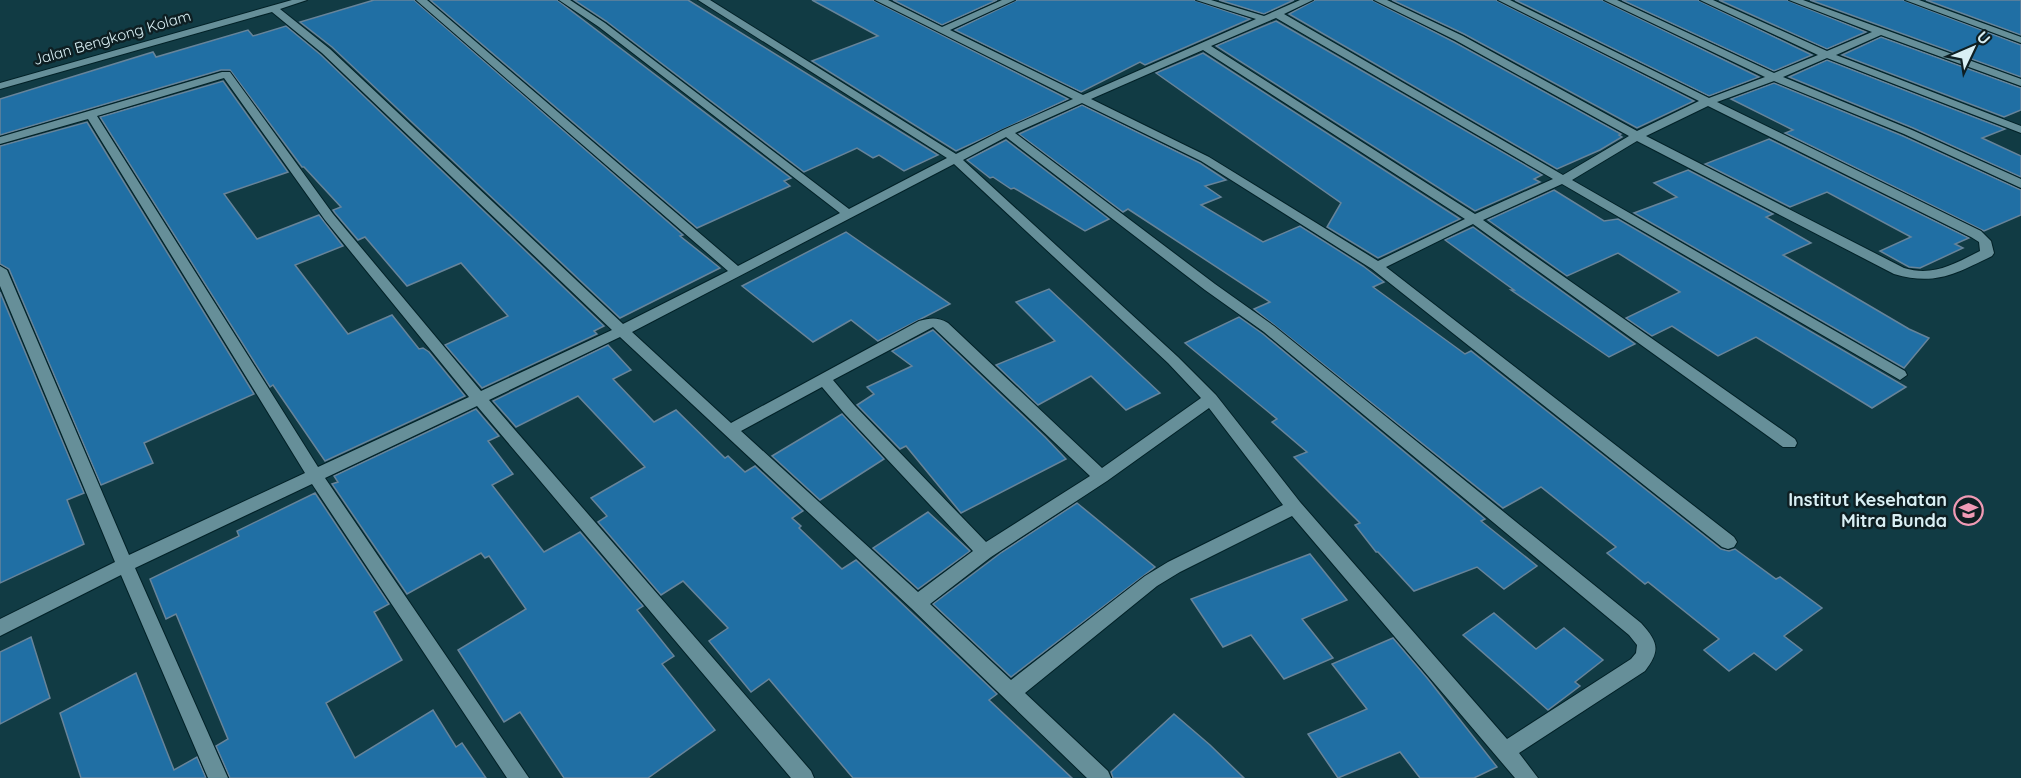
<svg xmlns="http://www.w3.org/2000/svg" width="2021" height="778" viewBox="0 0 2021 778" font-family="Quicksand,sans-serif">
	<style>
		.building { fill: #206fa4; stroke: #67849a; stroke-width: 1.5 }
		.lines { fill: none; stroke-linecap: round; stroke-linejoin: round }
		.minor-casing { stroke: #022127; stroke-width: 2 }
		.minor { fill: #668f99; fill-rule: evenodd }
		.labels { text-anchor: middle; stroke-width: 5; stroke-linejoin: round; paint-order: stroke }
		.far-street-label { font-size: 15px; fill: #d9eff4; stroke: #0e1f23 }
		.poi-label { font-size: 18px; font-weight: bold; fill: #d9eff4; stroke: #0e1f23; text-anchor: end }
	</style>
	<rect width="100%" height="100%" fill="#113b44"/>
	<!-- building -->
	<g class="building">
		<polygon points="374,0 414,0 683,235 680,236 720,268 620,318 332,47 300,22"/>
		<polygon points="430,0 557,0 791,178 784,181 790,186 697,228"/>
		<polygon points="574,0 688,0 938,155 904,171 879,155 873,158 857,148 804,172 606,21"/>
		<polygon points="812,0 873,0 1068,99 956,151 812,61 878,36"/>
		<polygon points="893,0 997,0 942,25"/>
		<polygon points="1017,0 1194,0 1250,19 1145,65 1140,62 1081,92 955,30"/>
		<polygon points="1219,0 1294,0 1264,14"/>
		<polygon points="1315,0 1372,0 1454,42 1621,134 1619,135 1622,137 1600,150 1557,169 1289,14"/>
		<polygon points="1392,0 1496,0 1694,101 1637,128 1464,34"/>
		<polygon points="1515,0 1602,0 1759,77 1709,96"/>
		<polygon points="1622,0 1698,0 1812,55 1774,71"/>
		<polygon points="1719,0 1787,0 1866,32 1827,49"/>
		<polygon points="1810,0 1903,0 2021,45 2021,77"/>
		<polygon points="1926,0 2021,0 2021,35"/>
		<polygon points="1276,21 1542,175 1534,179 1540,182 1475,211 1216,46"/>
		<polygon points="286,26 321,55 604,326 594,331 597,334 482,388 445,345 508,316 461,263 407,286 365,237 358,240 335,213 333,210 341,207 304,167 302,167 230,70 221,70 0,135 0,99 153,52 156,57 248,30 253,36"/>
		<polygon points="1881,37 2021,88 2021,110 2004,117 1842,55"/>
		<polygon points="1203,53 1460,219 1378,258 1327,227 1341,203 1156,73"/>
		<polygon points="1827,60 2005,129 1982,138 2021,156 2021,177 1913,128 1789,77"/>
		<polygon points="223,81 288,172 224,194 257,239 319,215 343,246 295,265 348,334 392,315 419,349 423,348 429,352 465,396 325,461 273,385 270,387 100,117"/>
		<polygon points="1774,83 1903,136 2021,190 2021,215 1984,231 1785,133 1793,130 1731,99"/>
		<polygon points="1082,105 1200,163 1226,180 1205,186 1221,197 1201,205 1263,242 1300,226 1363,266 1384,282 1373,287 1465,354 1471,351 1485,362 1721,549 1729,551 1735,549 1776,579 1780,577 1822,608 1784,636 1802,650 1776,670 1754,653 1729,671 1704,650 1719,639 1648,582 1645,584 1607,553 1616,547 1541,487 1503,508 1254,309 1270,302 1128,209 1123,212 1019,134"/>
		<polygon points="87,122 254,394 144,443 153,463 101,485 9,269 0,264 0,146"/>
		<polygon points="1769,139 1969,238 1955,244 1963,248 1920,268 1909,267 1880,251 1911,237 1827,192 1790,207 1705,164"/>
		<polygon points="1006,140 1109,219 1085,231 1014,188 1011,189 993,177 990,178 967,160"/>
		<polygon points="1688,170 1773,214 1766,217 1811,243 1783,255 1909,329 1929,338 1904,368 1634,213 1677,197 1654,183"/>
		<polygon points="1554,190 1604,221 1618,219 1906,387 1872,408 1756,337 1718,356 1672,326 1652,336 1626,318 1680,292 1618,253 1567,276 1488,220"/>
		<polygon points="1473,227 1635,344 1609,357 1511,290 1514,290 1445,240"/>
		<polygon points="846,232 950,304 878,341 851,320 813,342 742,286"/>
		<polygon points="1049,289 1160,393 1126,410 1091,376 1038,405 996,365 1055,341 1016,302"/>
		<polygon points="0,292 84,493 67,500 84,544 0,583"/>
		<polygon points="1239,317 1263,334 1485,519 1481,521 1537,566 1504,589 1477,567 1414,591 1378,552 1376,552 1355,525 1360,523 1294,457 1307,452 1272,422 1277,419 1185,343"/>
		<polygon points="933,330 1045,437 1066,459 961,513 906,446 900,449 857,405 874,394 867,387 912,366 892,351"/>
		<polygon points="608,345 631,370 613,379 654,422 676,410 725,458 728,456 745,472 755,466 803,511 792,518 801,526 799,528 842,569 856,560 997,694 989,700 1072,778 853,778 769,679 751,692 709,641 728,628 683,581 661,595 598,522 607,516 591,498 645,467 578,396 516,427 493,401"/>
		<polygon points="476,409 499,436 488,441 513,474 492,485 544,552 580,532 643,606 637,610 674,656 662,664 715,730 648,778 564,778 520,712 504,722 458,650 526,609 489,556 485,558 481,553 407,594 332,484 338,482 334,476"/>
		<polygon points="842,414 884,459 820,500 772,456"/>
		<polygon points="315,493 389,604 374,612 402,660 326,703 355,758 433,710 456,747 462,743 486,778 230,778 216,746 228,739 176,614 166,619 150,579 239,536 237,531"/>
		<polygon points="1077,503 1155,567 1011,677 933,604 1002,552"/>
		<polygon points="928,512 970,551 918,589 873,548"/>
		<polygon points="1310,554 1347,600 1302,619 1333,658 1284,679 1251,635 1223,647 1191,599"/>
		<polygon points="1494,613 1536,649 1564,628 1603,660 1575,682 1580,686 1548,710 1463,635"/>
		<polygon points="31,637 50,698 0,724 0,652"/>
		<polygon points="1393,638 1428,679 1497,767 1474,778 1420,778 1400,752 1338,778 1308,734 1367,709 1332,664"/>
		<polygon points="136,673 174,770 197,757 206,778 81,778 60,713"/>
		<polygon points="1174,714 1210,745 1244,778 1113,778 1111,772"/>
	</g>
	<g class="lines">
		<defs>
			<g id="minor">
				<path d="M292,0H307L280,9L330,49L623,324L728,271L416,0H427L738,266L840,213L599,27L559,0H570L605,23L849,209L947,158L698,0H710L956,154L1003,130L1073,99L875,0H888L942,27L1002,0H1015L950,30L1083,95L1256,19L1196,0H1211L1264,16L1300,0H1313L1284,14L1563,175L1629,136L1455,40L1374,0H1387L1463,36L1637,131L1699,101L1498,0H1510L1709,98L1765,77L1604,0H1617L1774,73L1818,55L1700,0H1713L1827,51L1872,32L1789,0H1803L2021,79V86L1881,35L1836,55L2021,126V133L1827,58L1783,77L1912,130L2021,179V188L1904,134L1774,81L1717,102L1981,231L1991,241L1994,253L1992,256C1955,274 1935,286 1894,274L1637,141L1572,180L1905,371L1907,375L1900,380L1562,184L1483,220L1795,439L1797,443L1795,447H1783L1473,224L1386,267L1734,537L1737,542L1734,547L1728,549L1722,547L1372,269L1201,161L1082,103L1015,133L1215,284L1274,326L1641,623C1658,642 1661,650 1645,671L1519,753L1538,778H1515L1292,516L1180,572L1157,586L1025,693L1108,771L1111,778H1087L911,608L620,337L489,400L811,771L814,778H791L477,406L325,478L529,778H507L312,484L135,568L228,778H208L121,575L0,636V619L115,562L0,286V266L7,270L129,555L305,473L88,119L0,144V137L222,72H230L333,214L481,391L612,330L322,53L272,12L0,89V83ZM1276,18L1553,179L1475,214L1211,46ZM1203,50L1465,219L1378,261L1209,157L1091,99ZM224,78L325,220L469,397L318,467L97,116ZM1708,106L1971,237L1979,242L1980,251C1954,264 1933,277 1904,268L1646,136ZM1006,137L1205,290L1264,332L1629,635L1637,645L1636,653L1631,659L1507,739L1300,502L1216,395L1178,357L963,160ZM954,164L1168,363L1201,398L1102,468L948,323C937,317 931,318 919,321L731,423L632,332ZM933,327L1090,476L986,542L854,405L833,380ZM822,387L844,413L973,551L918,592L741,431ZM1209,408L1283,505L1168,562L1145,576L1011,680L930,604L991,557L1107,481Z"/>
				<polygon points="1905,0 1919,0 2021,37 2021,43"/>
			</g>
		</defs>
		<!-- minor casing -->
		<use href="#minor" class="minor-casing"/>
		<!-- minor -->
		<use href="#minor" class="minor"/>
	</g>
	<!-- icons -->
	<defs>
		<symbol id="university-ring" viewBox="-11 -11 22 22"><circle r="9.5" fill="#0e1f23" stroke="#f09ab5" stroke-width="1.5"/><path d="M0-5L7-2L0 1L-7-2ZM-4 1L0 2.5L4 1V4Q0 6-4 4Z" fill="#f09ab5"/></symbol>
	</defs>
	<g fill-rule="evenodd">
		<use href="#university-ring" x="1952" y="494" width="33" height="33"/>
	</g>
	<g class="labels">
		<!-- far-street labels -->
		<g class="far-street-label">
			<text transform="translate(112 38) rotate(-16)" y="5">Jalan Bengkong Kolam</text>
		</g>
		<!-- poi labels -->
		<g class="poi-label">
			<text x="1947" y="506">Institut Kesehatan<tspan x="1947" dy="21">Mitra Bunda</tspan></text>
		</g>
	</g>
	<!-- north arrow -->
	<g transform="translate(1973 48) rotate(46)" stroke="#0e1f23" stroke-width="4.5" paint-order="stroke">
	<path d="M0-4.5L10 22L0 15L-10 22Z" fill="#d9eff4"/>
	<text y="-9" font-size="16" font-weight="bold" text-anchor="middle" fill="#d9eff4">U</text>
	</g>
</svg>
